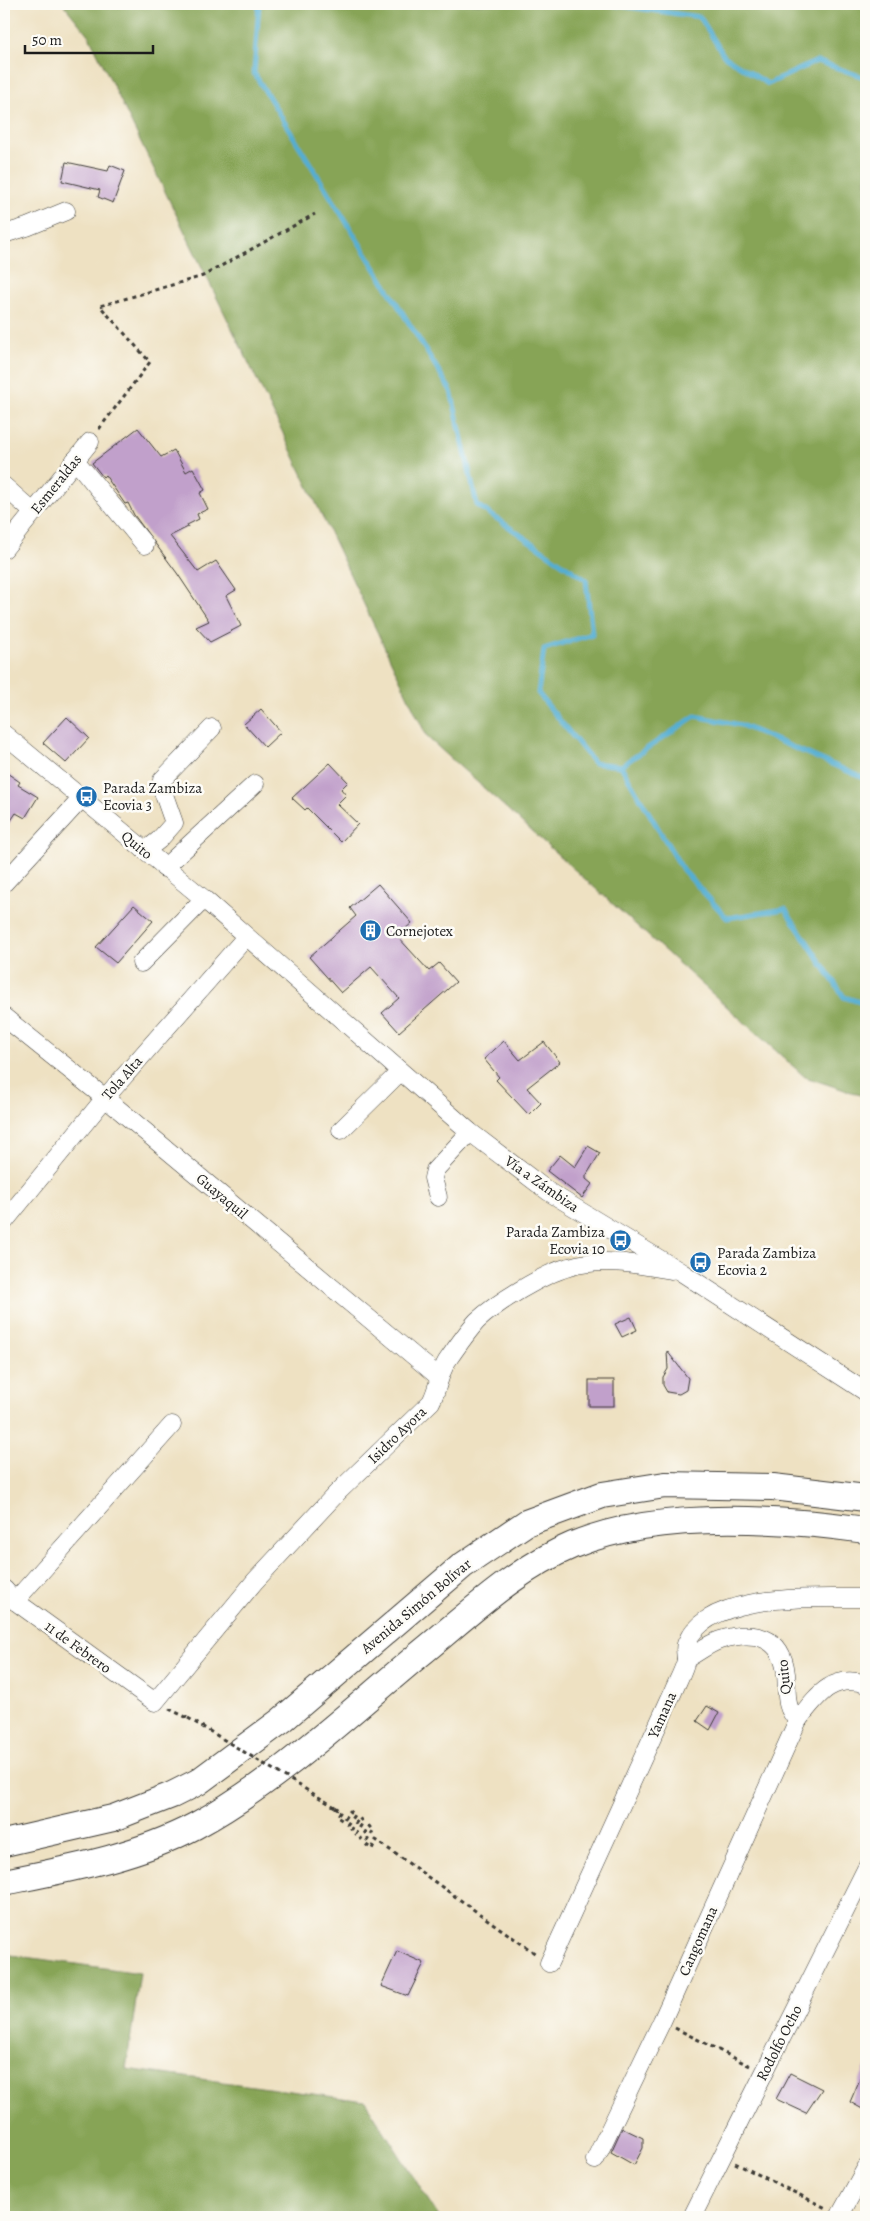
<svg xmlns="http://www.w3.org/2000/svg" width="870" height="2221" viewBox="0 0 870 2221" font-family="Alegreya,serif">
	<style>
		.forest { fill: #87a457; stroke: #52603a }
		.lines { fill: none; stroke-linecap: round; stroke-linejoin: round }
		.stream { stroke: #55aed2; stroke-width: 5 }
		.building { fill: #c1a0cb }
		.minor-casing { stroke: #3c3a35; stroke-width: 19 }
		.highway-casing { stroke: #3c3a35; stroke-width: 28 }
		.path { stroke: #3c3a35; stroke-width: 3; stroke-dasharray: 4 4; stroke-linecap: butt }
		.minor { stroke: #fff; stroke-width: 18 }
		.highway { stroke: #fff; stroke-width: 26 }
		.path-bridge { stroke: #3c3a35; stroke-width: 3; stroke-dasharray: 4 4; stroke-linecap: butt }
		.labels { text-anchor: middle; stroke-width: 5; stroke-linejoin: round; paint-order: stroke }
		.street-label { font-size: 15px; fill: #1c1c1c; stroke: #fdfcf7 }
		.poi-label { font-size: 15px; fill: #1c1c1c; stroke: #fdfcf7; text-anchor: start }
	</style>
	<rect width="100%" height="100%" fill="#fdfcf7"/>
	<filter id="ink" filterUnits="userSpaceOnUse"><feTurbulence type="fractalNoise" baseFrequency=".02" numOctaves="2"/><feDisplacementMap in="SourceGraphic" scale="10" xChannelSelector="R" yChannelSelector="G"/><feConvolveMatrix kernelMatrix="1 2 1 2 8 2 1 2 1" color-interpolation-filters="sRGB"/></filter>
	<filter id="wash" filterUnits="userSpaceOnUse"><feTurbulence type="fractalNoise" baseFrequency=".0096" numOctaves="4" result="noise"/><feDisplacementMap in="SourceGraphic" scale="20" xChannelSelector="R" yChannelSelector="G"/><feGaussianBlur stdDeviation="1.12" result="paint"/><feColorMatrix in="noise" values="0 0 0 0 0 0 0 0 0 0 0 0 0 0 0 0 0 1.4 0 .05"/><feComposite in="paint" operator="in"/></filter>
	<g filter="url(#wash)">
		<rect width="100%" height="100%" fill="#eee1c2"/>
		<!-- forest -->
		<g class="forest">
			<polygon points="63,4 866,4 866,1097 805,1077 427,737 279,425 89,36"/>
			<polygon points="4,1954 140,1973 126,2069 365,2101 439,2217 4,2217"/>
		</g>
		<g class="lines">
			<!-- stream -->
			<g class="stream">
				<polyline points="259,4 254,73 451,391 477,505 586,580 592,634 544,649 538,693 594,763 621,766 683,870 727,918 785,909 844,997 866,1004"/>
				<polyline points="607,4 700,17 724,56 768,84 817,61 866,78"/>
				<polyline points="621,766 695,716 741,725 866,779"/>
			</g>
		</g>
		<g id="blocks">
			<!-- building -->
			<g class="building">
				<polygon points="66,162 108,171 110,165 125,171 113,203 98,197 100,190 62,181"/>
				<polygon points="138,428 161,457 174,450 186,472 193,468 205,490 200,493 208,509 197,514 199,519 187,525 188,527 170,536 198,572 216,561 236,590 226,596 241,626 210,642 196,627 209,621 177,573 134,515 128,503 125,504 105,475 103,477 92,463"/>
				<polygon points="261,709 281,732 265,747 244,724"/>
				<polygon points="67,717 89,738 66,763 43,743"/>
				<polygon points="330,763 348,782 341,789 346,795 337,804 358,824 341,842 307,808 305,810 292,798"/>
				<polygon points="4,771 20,782 18,785 38,797 25,818 16,813 4,831"/>
				<polygon points="378,884 412,923 397,936 429,971 439,963 456,982 399,1032 382,1013 399,998 371,967 341,993 309,957 356,916 350,908"/>
				<polygon points="134,905 153,921 116,963 96,947"/>
				<polygon points="504,1041 520,1060 544,1042 560,1062 527,1088 541,1103 529,1115 496,1080 499,1077 484,1059"/>
				<polygon points="588,1146 600,1153 586,1176 586,1179 592,1184 582,1198 547,1171 560,1155 575,1167"/>
				<polygon points="631,1317 637,1330 622,1337 615,1324"/>
				<polygon points="667,1351 688,1378 686,1390 679,1394 667,1392 663,1385 663,1377 668,1369"/>
				<rect x="589" y="1380" width="25" height="26"/>
				<polygon points="707,1706 719,1713 710,1730 697,1721"/>
				<polygon points="397,1951 424,1963 408,1996 381,1986"/>
				<polygon points="866,2065 866,2111 850,2102"/>
				<polygon points="790,2073 822,2089 806,2113 776,2099"/>
				<polygon points="622,2128 643,2138 643,2148 634,2165 611,2152"/>
			</g>
		</g>
	</g>
	<g filter="url(#ink)">
		<use href="#blocks" fill-opacity="0" stroke="#3c3a35" stroke-width="1"/>
		<g class="lines">
			<defs>
				<g id="minor">
					<polyline points="4,234 27,227 66,211"/>
					<polyline points="75,460 145,545"/>
					<polyline points="4,486 33,512"/>
					<polyline points="4,549 90,442"/>
					<polyline points="4,734 204,899 470,1132 549,1192 681,1272 866,1392"/>
					<polyline points="145,851 159,840 174,823 162,789 162,780 212,728"/>
					<polyline points="164,868 255,784"/>
					<polyline points="4,883 82,798"/>
					<polyline points="141,963 204,899"/>
					<polyline points="4,1017 105,1098 439,1377"/>
					<polyline points="341,1130 400,1072"/>
					<polyline points="438,1197 433,1178 435,1170 470,1132"/>
					<polyline points="4,1222 105,1098 246,937"/>
					<path d="M4,1589L15,1601L155,1702L255,1581L337,1493L431,1402C438,1389 439,1374 447,1361C456,1348 467,1332 477,1321C496,1303 543,1274 569,1267C602,1257 638,1264 671,1270"/>
					<polyline points="15,1601 172,1425"/>
					<path d="M686,1659C697,1653 708,1644 720,1640C753,1630 782,1635 786,1674C788,1691 783,1707 798,1720C817,1696 832,1673 866,1684"/>
					<path d="M549,1963L673,1692C677,1682 684,1670 686,1660C686,1655 684,1649 686,1644C707,1590 819,1599 866,1598"/>
					<polyline points="595,2160 662,2021 798,1720"/>
					<polyline points="692,2217 866,1869"/>
					<polyline points="839,2217 866,2168"/>
				</g>
				<g id="highway">
					<polyline points="4,1843 113,1818 172,1795 198,1782 282,1720 462,1566 526,1523 602,1495 665,1485 773,1487 866,1498"/>
					<path d="M4,1882C68,1869 136,1857 195,1826C276,1782 344,1717 415,1658C465,1618 513,1570 573,1545C657,1510 777,1518 866,1530"/>
				</g>
			</defs>
			<!-- minor casing -->
			<use href="#minor" class="minor-casing"/>
			<!-- highway casing -->
			<use href="#highway" class="highway-casing"/>
			<!-- path -->
			<g class="path">
				<polyline points="99,429 150,362 100,306 203,276 315,214"/>
				<polyline points="169,1709 188,1718"/>
				<polyline points="335,1807 341,1811 337,1817 343,1821 349,1811 354,1815 347,1825 352,1829 359,1818 363,1822 356,1834 361,1839 369,1826 373,1831 365,1844 372,1849 376,1840 536,1954"/>
				<polyline points="675,2028 750,2066"/>
				<polyline points="735,2163 826,2208"/>
			</g>
			<!-- minor -->
			<use href="#minor" class="minor"/>
			<!-- highway -->
			<use href="#highway" class="highway"/>
			<!-- path-bridge -->
			<polyline class="path-bridge" points="188,1718 335,1807"/>
		</g>
	</g>
	<!-- icons -->
	<defs>
		<symbol id="bus-disc" viewBox="-11 -11 22 22"><circle r="9.5" fill="#1f6fb2" stroke="#fdfcf7"/><path d="M-5-6H5V4H4V6H2V4H-2V6H-4V4H-5ZM-3.5-4V0h7V-4ZM-3.5 1.2v1.5H-2V1.2ZM2 1.2v1.5H3.5V1.2Z" fill="#fff"/></symbol>
		<symbol id="building-disc" viewBox="-11 -11 22 22"><circle r="9.5" fill="#1f6fb2" stroke="#fdfcf7"/><path d="M-4-6H4V6H1V3H-1V6H-4ZM-2.5-4.3h1.7v1.8h-1.7ZM.8-4.3h1.7v1.8H.8ZM-2.5-1h1.7V.8h-1.7ZM.8-1h1.7V.8H.8Z" fill="#fff"/></symbol>
	</defs>
	<g fill-rule="evenodd">
		<use href="#bus-disc" x="74" y="784" width="25" height="25"/>
		<use href="#building-disc" x="358" y="918" width="25" height="25"/>
		<use href="#bus-disc" x="608" y="1228" width="25" height="25"/>
		<use href="#bus-disc" x="688" y="1250" width="25" height="25"/>
	</g>
	<g class="labels">
		<!-- street labels -->
		<g class="street-label">
			<text transform="translate(56 484) rotate(-51)" y="5">Esmeraldas</text>
			<text transform="translate(137 845) rotate(40)" y="5">Quito</text>
			<text transform="translate(122 1078) rotate(-49)" y="5">Tola Alta</text>
			<text transform="translate(542 1184) rotate(35)" y="5">Vía a Zámbiza</text>
			<text transform="translate(222 1196) rotate(40)" y="5">Guayaquil</text>
			<text transform="translate(397 1435) rotate(-44)" y="5">Isidro Ayora</text>
			<text transform="translate(416 1606) rotate(-40)" y="5">Avenida Simón Bolívar</text>
			<text transform="translate(78 1647) rotate(36)" y="5">11 de Febrero</text>
			<text transform="translate(784 1677) rotate(-96)" y="5">Quito</text>
			<text transform="translate(662 1715) rotate(-66)" y="5">Yamana</text>
			<text transform="translate(698 1941) rotate(-66)" y="5">Cangomana</text>
			<text transform="translate(779 2043) rotate(-63)" y="5">Rodolfo Ocho</text>
		</g>
		<!-- poi labels -->
		<g class="poi-label">
			<text x="103" y="793">Parada Zambiza<tspan x="103" dy="17">Ecovia 3</tspan></text>
			<text x="386" y="936">Cornejotex</text>
			<text x="605" y="1237" text-anchor="end">Parada Zambiza<tspan x="605" dy="17">Ecovia 10</tspan></text>
			<text x="717" y="1258">Parada Zambiza<tspan x="717" dy="17">Ecovia 2</tspan></text>
		</g>
	</g>
	<!-- margin -->
	<rect width="870" height="2221" fill="none" stroke="#fdfcf7" stroke-width="20"/>
	<!-- scale -->
	<path d="M25 45v8h128v-8" fill="none" stroke="#1c1c1c" stroke-width="2.5"/>
	<text x="32" y="45" font-size="15" fill="#1c1c1c" stroke="#fdfcf7" stroke-width="4" paint-order="stroke">50 m</text>
</svg>
